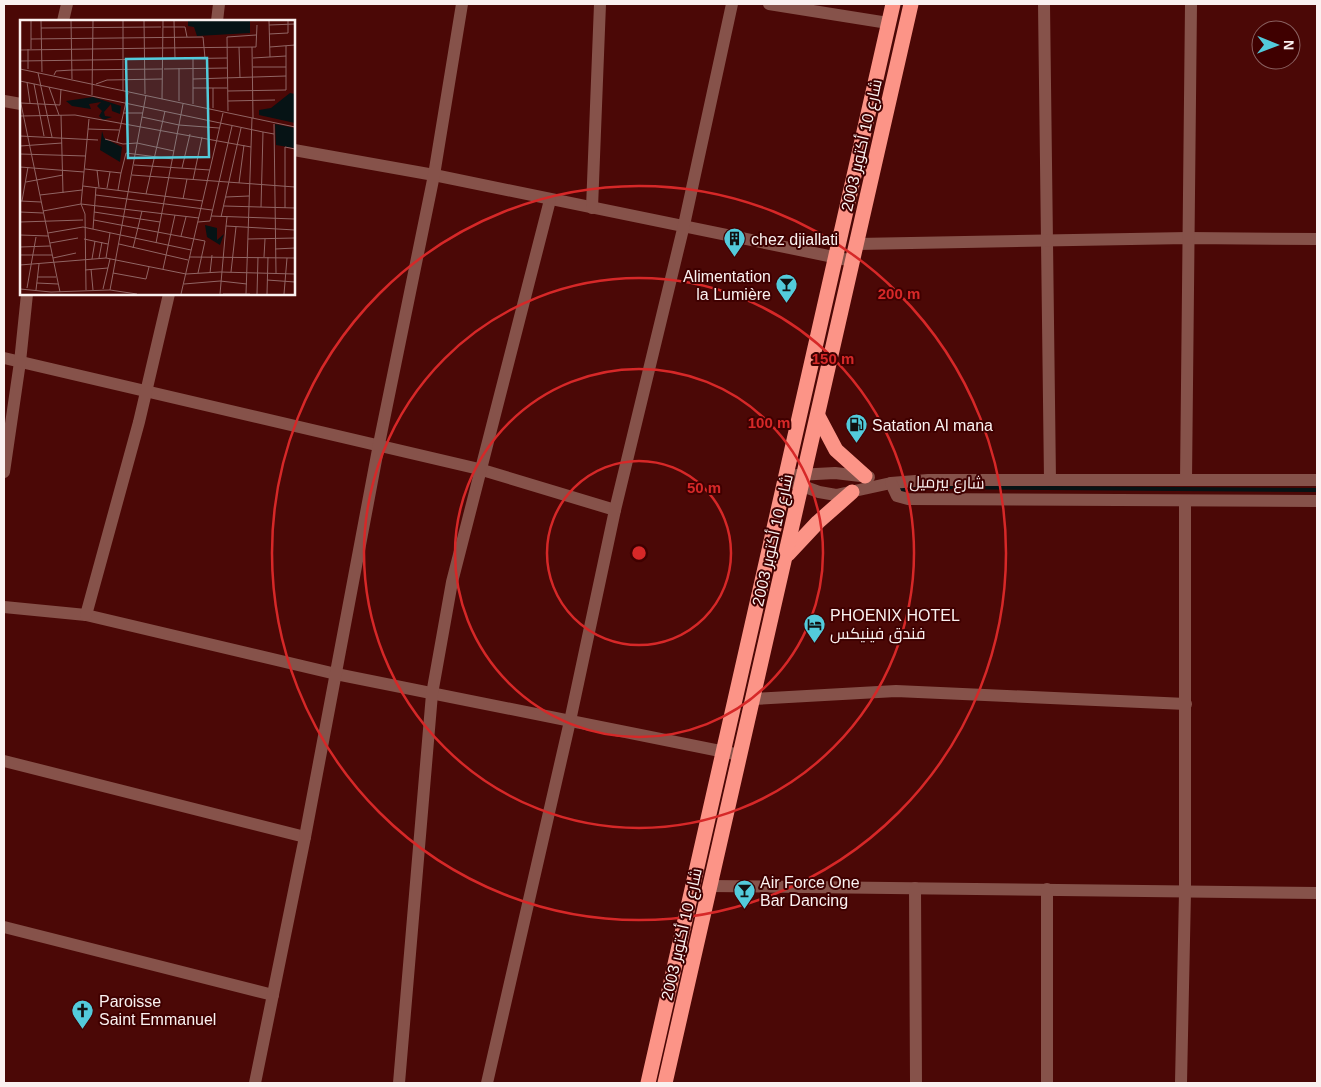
<svg xmlns="http://www.w3.org/2000/svg" width="1321" height="1087" viewBox="0 0 1321 1087" font-family="Arial,Cairo,sans-serif">
	<style>
		.lines { fill: none; stroke-linecap: round; stroke-linejoin: round }
		.stream { stroke: #061315; stroke-width: 4 }
		.minor { stroke: #86524a; stroke-width: 12 }
		.highway { stroke: #fc9487; stroke-width: 15 }
		.ring { fill: none; stroke: #d62828; stroke-width: 2.5 }
		.labels { text-anchor: middle; stroke-width: 4; stroke-linejoin: round; paint-order: stroke }
		.street-label { font-size: 16px; fill: #faf1f0; stroke: #3f0000 }
		.poi-label { font-size: 16px; fill: #faf1f0; stroke: #3f0000; text-anchor: start }
		.inset-road { fill: none; stroke: #916564; stroke-width: 1 }
		.view { fill: #53cbdb; fill-opacity: 0.15; stroke: #53cbdb; stroke-width: 2.5 }
		.inset-edge { fill: none; stroke: #faf1f0; stroke-width: 2.5 }
		.centre { fill: #d62828; stroke: #3f0000; stroke-width: 2.5 }
		.ring-label { font-size: 15px; text-anchor: middle; font-weight: bold; fill: #d62828; stroke: #3f0000; stroke-width: 4; stroke-linejoin: round; paint-order: stroke }
	</style>
	<rect width="100%" height="100%" fill="#4b0806"/>
	<g class="lines">
		<!-- stream -->
		<polyline class="stream" points="898,490 936,487 1317,490"/>
		<!-- minor -->
		<g class="minor">
			<polyline points="769,4 888,23"/>
			<polyline points="1044,4 1050,480"/>
			<polyline points="63,21 67,4"/>
			<polyline points="217,21 219,4"/>
			<polyline points="4,101 21,104"/>
			<polyline points="294,150 434,175 853,261"/>
			<polyline points="592,208 600,4"/>
			<polyline points="857,244 1188,238 1317,239"/>
			<polyline points="4,358 479,469 615,510"/>
			<polyline points="4,472 20,362 27,294"/>
			<polyline points="797,475 835,473 869,477"/>
			<polyline points="1186,480 1191,4"/>
			<polyline points="794,483 819,492 836,495 891,483 928,480 1317,480"/>
			<polyline points="891,483 897,496 908,499 1317,501"/>
			<polyline points="4,607 86,615 336,674 740,755"/>
			<polyline points="86,615 139,422 169,294"/>
			<polyline points="753,699 896,691 1186,704"/>
			<polyline points="4,761 305,837"/>
			<polyline points="710,886 1317,893"/>
			<polyline points="915,888 916,1083"/>
			<polyline points="4,927 273,995"/>
			<polyline points="255,1083 305,837 379,444 434,175 462,4"/>
			<polyline points="399,1083 432,694 452,582 550,200"/>
			<polyline points="487,1083 570,721 615,510 684,225 732,4"/>
			<polyline points="1047,1083 1047,889"/>
			<polyline points="1181,1083 1185,892 1185,501"/>
		</g>
		<!-- highway -->
		<g class="highway">
			<polyline points="818,416 836,450 865,476"/>
			<polyline points="788,554 818,522 852,492"/>
			<polyline points="648,1083 893,4"/>
			<polyline points="665,1083 911,4"/>
		</g>
	</g>
	<!-- distance rings -->
	<g class="ring">
		<circle cx="639" cy="553" r="92"/>
		<circle cx="639" cy="553" r="184"/>
		<circle cx="639" cy="553" r="275"/>
		<circle cx="639" cy="553" r="367"/>
	</g>
	<!-- icons -->
	<defs>
		<symbol id="building-pin" viewBox="-11 -11 22 30"><path d="M0 17L-7.5 6A9.5 9.5 0 1 1 7.5 6Z" fill="#53cbdb" stroke="#3f0000"/><path d="M-4-6H4V6H1V3H-1V6H-4ZM-2.5-4.3h1.7v1.8h-1.7ZM.8-4.3h1.7v1.8H.8ZM-2.5-1h1.7V.8h-1.7ZM.8-1h1.7V.8H.8Z" fill="#111"/></symbol>
		<symbol id="bar-pin" viewBox="-11 -11 22 30"><path d="M0 17L-7.5 6A9.5 9.5 0 1 1 7.5 6Z" fill="#53cbdb" stroke="#3f0000"/><path d="M-6-5H6L.8 .8V4.5H3.5V6h-7V4.5H-.8V.8Z" fill="#111"/></symbol>
		<symbol id="fuel-pin" viewBox="-11 -11 22 30"><path d="M0 17L-7.5 6A9.5 9.5 0 1 1 7.5 6Z" fill="#53cbdb" stroke="#3f0000"/><path d="M-5.5-6h7V0h2V4h1.3V-2.5L3-4.5l.8-.8L6-3V5H2.5V1h-1V6h-7ZM-4.2-4.7v3.2H.2V-4.7Z" fill="#111"/></symbol>
		<symbol id="hotel-pin" viewBox="-11 -11 22 30"><path d="M0 17L-7.5 6A9.5 9.5 0 1 1 7.5 6Z" fill="#53cbdb" stroke="#3f0000"/><path d="M-6-4.5h1.5V1H6V5H4.5V3h-9V5H-6ZM-4 0a1.8 1.8 0 1 1 3.6 0ZM.5 0V-2.5h3Q6-2.5 6 0Z" fill="#111"/></symbol>
		<symbol id="church-pin" viewBox="-11 -11 22 30"><path d="M0 17L-7.5 6A9.5 9.5 0 1 1 7.5 6Z" fill="#53cbdb" stroke="#3f0000"/><path d="M-1.2-6h2.4v3.5h3.3v2.4h-3.3V6h-2.4V-.1h-3.3v-2.4h3.3Z" fill="#111"/></symbol>
	</defs>
	<g fill-rule="evenodd">
		<use href="#building-pin" x="722" y="226" width="25" height="34"/>
		<use href="#bar-pin" x="774" y="272" width="25" height="34"/>
		<use href="#fuel-pin" x="844" y="412" width="25" height="34"/>
		<use href="#hotel-pin" x="802" y="612" width="25" height="34"/>
		<use href="#bar-pin" x="732" y="878" width="25" height="34"/>
		<use href="#church-pin" x="70" y="998" width="25" height="34"/>
	</g>
	<g class="labels">
		<!-- street labels -->
		<g class="street-label">
			<text transform="translate(861 145) rotate(-77)" y="6">شارع 10 أكتوبر 2003</text>
			<text transform="translate(947 482) rotate(1)" y="6">شارع بيرميل</text>
			<text transform="translate(772 540) rotate(-77)" y="6">شارع 10 أكتوبر 2003</text>
			<text transform="translate(681 934) rotate(-77)" y="6">شارع 10 أكتوبر 2003</text>
		</g>
		<!-- poi labels -->
		<g class="poi-label">
			<text x="751" y="245">chez djiallati</text>
			<text x="771" y="282" text-anchor="end">Alimentation<tspan x="771" dy="18">la Lumière</tspan></text>
			<text x="872" y="431">Satation Al mana</text>
			<text x="830" y="621">PHOENIX HOTEL<tspan x="830" dy="18">فندق فينيكس</tspan></text>
			<text x="760" y="888">Air Force One<tspan x="760" dy="18">Bar Dancing</tspan></text>
			<text x="99" y="1007">Paroisse<tspan x="99" dy="18">Saint Emmanuel</tspan></text>
		</g>
	</g>
	<!-- overview -->
	<g transform="translate(20 20)">
		<rect width="275" height="275" fill="#4b0806"/>
		<path d="M168,1H230V13L177,16L174,7L168,6ZM270,73L275,74V103L239,95V90L251,88ZM73,77L101,86L100,94L92,91L91,84L84,92L85,96L92,97L83,100L79,96L82,91L77,86L81,82L69,84L71,89L52,86L46,81ZM255,104L275,108L274,128L256,125ZM82,111L84,118L102,127L100,142L80,130ZM185,205L197,208V220L204,214L200,225L187,217Z" fill="#061315"/>
		<path class="inset-road" d="M11,1V29M21,1L22,52M51,1L52,59M103,1V71M124,1L125,74M154,1L155,38M249,1L250,37M249,5L275,4M143,7H165L167,17M21,8L141,7M249,14L268,13V1M11,19L183,17L185,38M219,27L220,58M232,27L233,98M250,27L275,25M143,28L236,27L237,5M0,30L142,28M173,38V84M233,38L266,36M0,41L207,38M233,47H266M159,48V81M0,49L275,107M8,49V29M144,49L207,48M18,53L32,117M34,55L36,51L52,50L142,49M173,59L266,56M0,61L243,112M7,62L10,83M14,64L24,116M76,64L87,60L142,59M29,67L39,95M173,68H207M193,68V88M208,71L266,70V26M72,75L73,1M0,79L40,272M142,79L143,1M208,81L255,80M1,83L40,85L41,69M208,91L207,17L236,15M103,93H123M41,95L43,173M0,96L55,95L231,127M122,97L159,105L199,108M254,104L256,253M68,109L99,110M0,116L78,120M85,119L103,124L117,123L154,131M97,122L108,73M0,126L42,123M0,134L66,136M114,145L190,150M0,147L64,152M162,148L170,114M65,149L101,153L98,170M77,150L79,167M101,153L106,133L153,139M112,155L275,167M173,160L182,117M6,162L43,155M219,163L224,125M63,166L183,181M87,168L90,152M126,174L145,91M20,175L62,170M76,175L192,190M206,177L229,176M163,179L167,159M0,181L21,182M2,181L8,147M204,186L275,188M241,187L243,112L254,114M265,188V127L275,129M23,191L61,184L179,198M0,192L23,193M74,192L140,202M191,196L275,199M201,197L221,108M207,197L206,206L275,210M74,200L185,221L178,253M0,202L63,200M178,202L190,201L212,106M73,209L76,167M28,213L63,207L171,230M0,215L28,216M161,216L166,197M64,219L88,224M228,219L275,218M30,223L58,218M136,223L163,84M99,224L168,240M0,227L30,226M113,228L122,191M255,229L275,228M0,235H32M170,237L275,238M244,237L245,219M33,238L56,233M79,238L82,222M86,238L90,213M72,239L75,221M0,245L86,238L166,254L200,252L275,254M71,249L73,270M143,249L155,195M65,250L88,248M211,252L216,207M93,253L126,259L129,247M190,253L192,235M18,257H36M247,260L275,262M17,263L38,264M164,264L200,261L227,264M7,268L16,217M0,269L31,272L90,270L117,274M83,269L90,239M16,270L19,244M66,270L65,194L61,184L69,99M90,270L126,75M161,274L203,93M200,274L206,206M203,274H230M226,274L232,98M237,274L238,237M247,274L248,237M264,274L267,238"/>
		<path class="view" d="M187,38L189,137L108,138L106,39Z"/>
		<rect width="275" height="275" class="inset-edge"/>
	</g>
	<circle cx="639" cy="553" r="8" class="centre"/>
	<g class="ring-label">
		<text x="899" y="299">200 m</text>
		<text x="833" y="364">150 m</text>
		<text x="769" y="428">100 m</text>
		<text x="704" y="493">50 m</text>
	</g>
	<!-- border -->
	<rect width="1321" height="1087" fill="none" stroke="#faf1f0" stroke-width="10"/>
	<!-- north arrow -->
	<g transform="translate(1276 45) rotate(91)"><circle r="24" fill="#3f0000" stroke="#8a6060"/>
	<path d="M0-4L9 19L0 12L-9 19Z" fill="#53cbdb"/>
	<text y="-8" font-size="14" font-weight="bold" text-anchor="middle" fill="#faf1f0">N</text>
	</g>
</svg>
